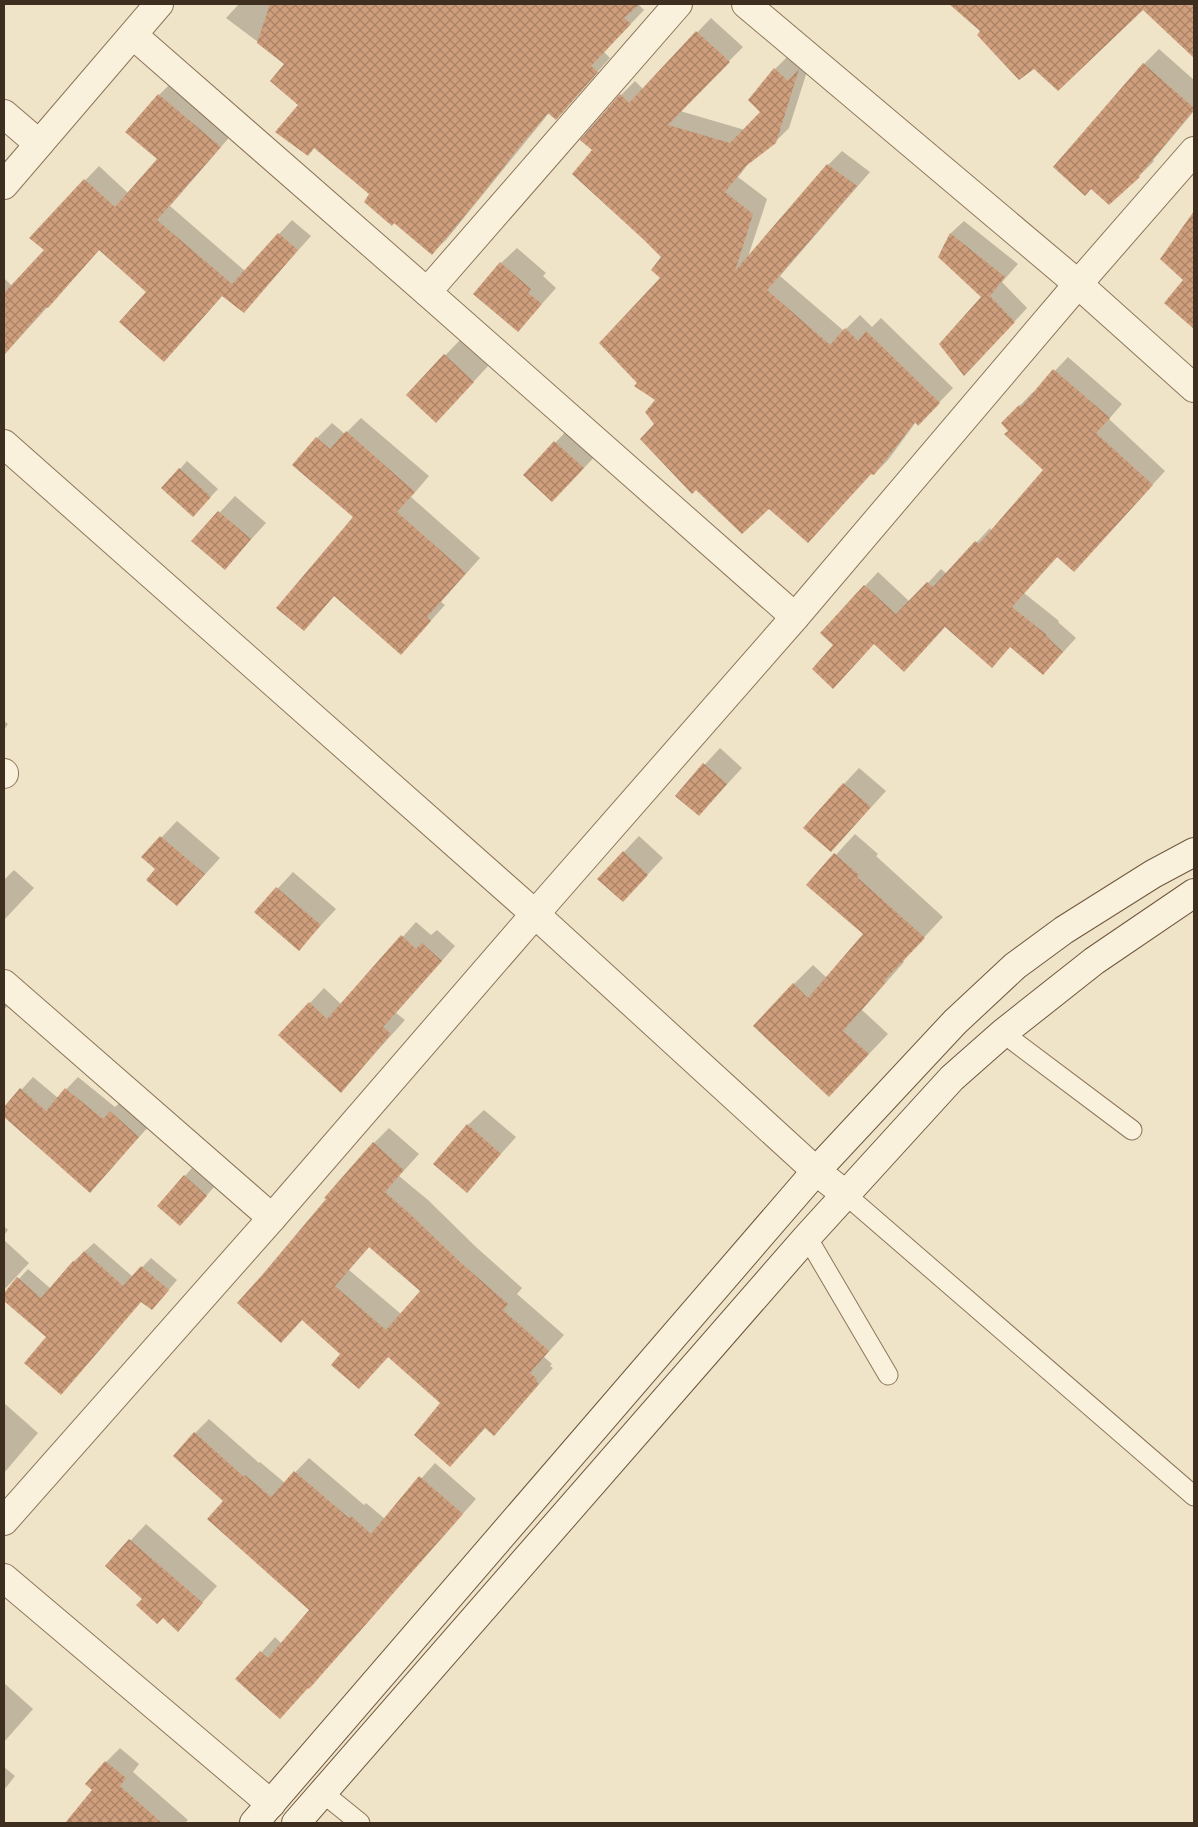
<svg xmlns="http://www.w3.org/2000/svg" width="1198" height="1827" viewBox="0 0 1198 1827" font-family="Bitter,serif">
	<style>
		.shadow { fill: #0003; fill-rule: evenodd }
		.building { fill: url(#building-cross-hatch); fill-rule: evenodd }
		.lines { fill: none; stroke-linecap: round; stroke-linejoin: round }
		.lane-casing { stroke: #8d765c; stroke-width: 21 }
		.street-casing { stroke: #8d765c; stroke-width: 30 }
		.secondary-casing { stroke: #6f573f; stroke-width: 30 }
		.lane { stroke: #faf1dc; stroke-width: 19 }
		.street { stroke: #faf1dc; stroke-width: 28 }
		.secondary { stroke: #faf1dc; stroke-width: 28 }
	</style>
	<defs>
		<pattern id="building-cross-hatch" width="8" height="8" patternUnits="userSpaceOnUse" patternTransform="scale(1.25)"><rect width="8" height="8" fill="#cf9f7d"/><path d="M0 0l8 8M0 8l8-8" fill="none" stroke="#a98266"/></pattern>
	</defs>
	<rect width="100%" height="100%" fill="#f0e4c8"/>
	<!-- shadow -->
	<g class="shadow">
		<polygon points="239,4 415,4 483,59 490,52 444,4 638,4 644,10 604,52 610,58 556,118 549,113 493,182 446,240 432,253 371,194 315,147 308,155 299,105 286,63 226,18"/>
		<polygon points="951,4 1194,4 1194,39 1185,48 1143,8 982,31"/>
		<polygon points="711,18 743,47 680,111 745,130 761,112 775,69 789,55 811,59 789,128 775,142 752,159 738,177 767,199 748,257 828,165 842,151 870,172 780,276 844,331 860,315 872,327 881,318 953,388 932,410 916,422 888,460 874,474 872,473 808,542 769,507 655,424 657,399 639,383 661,277 663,257 594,150 621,95 635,81 643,89"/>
		<polygon points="1159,49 1194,80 1194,111 1153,160 1154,161 1139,176 1144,64"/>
		<polygon points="172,82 233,133 170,206 245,271 292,220 311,236 244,311 223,295 164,361 148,292 100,249 4,355 4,278 12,286 45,250 30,238 99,166 128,193 159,159 159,95"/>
		<polygon points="1194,214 1194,327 1165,303 1184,279 1162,259"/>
		<polygon points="964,221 1018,264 1002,282 1027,308 977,362 982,296 940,256 951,233"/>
		<polygon points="517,248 546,273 543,276 556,288 518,331 501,263"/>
		<polygon points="461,339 489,365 451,406 407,395"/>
		<polygon points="1068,357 1122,404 1109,419 1165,471 1074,571 1058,556 1024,593 1059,621 1058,622 1076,638 1043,674 1011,646 945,626 874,643 835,644 865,586 878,572 910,602 941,569 947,574 990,528 992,531 1045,470 1003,423 1033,392 1034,393"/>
		<polygon points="361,418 429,476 411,497 480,558 441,602 445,605 401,654 335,595 304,630 355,517 317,438 332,423 345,434"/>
		<polygon points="571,426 599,452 568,485 525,475"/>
		<polygon points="187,461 218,489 200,508 180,469"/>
		<polygon points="235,496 266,523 225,568 193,541"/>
		<polygon points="4,721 8,724 4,730"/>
		<polygon points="720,748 742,768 699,815 677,795"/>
		<polygon points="859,768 886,791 831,851 844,784"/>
		<polygon points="177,821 220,858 177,905 157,869 143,857"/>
		<polygon points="855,834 878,854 876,856 943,917 903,960 904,962 862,1010 888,1034 849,1075 794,984 813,965 827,978 865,934 808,885"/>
		<polygon points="639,836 663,858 638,885 624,852"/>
		<polygon points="14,870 34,888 4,920 4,880"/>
		<polygon points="293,872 336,909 299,949 256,912"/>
		<polygon points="416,922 431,935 437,930 455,946 396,1013 405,1020 341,1091 280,1035 324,988 342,1005"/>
		<polygon points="4,986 16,996 4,1010"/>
		<polygon points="33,1077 58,1098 78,1077 115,1107 123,1100 151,1124 90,1191 4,1115 4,1109"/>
		<polygon points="484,1110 516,1137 467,1192 468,1125"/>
		<path d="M389,1128L419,1154L399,1176L428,1200L476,1247L522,1288L517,1294L564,1335L544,1357L552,1364L550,1366L553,1368L509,1419L494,1434L486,1427L450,1465L442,1403L389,1356L359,1388L342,1354L264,1275L374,1143ZM370,1246L422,1290L401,1314L349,1270Z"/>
		<polygon points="192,1168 214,1187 188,1217 185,1176"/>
		<polygon points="4,1226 8,1230 4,1235"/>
		<polygon points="4,1240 29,1263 4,1290"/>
		<polygon points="94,1243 133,1277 151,1258 177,1280 161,1299 142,1301 48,1337 4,1299 4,1295 28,1269 50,1288 74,1261"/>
		<polygon points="4,1403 38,1433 4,1473"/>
		<polygon points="209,1419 259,1463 260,1462 285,1483 309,1458 364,1505 366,1503 385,1519 435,1463 476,1499 309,1687 237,1679 275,1637 282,1644 311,1610 225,1501 195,1433"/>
		<polygon points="146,1524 217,1586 178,1630 107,1566"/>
		<polygon points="4,1683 33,1709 4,1742"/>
		<polygon points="120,1748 139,1764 133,1772 188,1820 185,1823 82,1823 73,1816 94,1789 106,1762"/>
		<polygon points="4,1767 15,1776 4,1790"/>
	</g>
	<!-- building -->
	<g class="building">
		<polygon points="270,4 640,4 624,18 631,24 591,66 598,72 556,120 548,113 520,146 480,197 432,255 394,223 392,226 364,202 369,194 314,148 308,156 275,132 298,105 270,81 284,64 257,43"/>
		<polygon points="949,4 1194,4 1194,58 1143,10 1058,91 1034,69 1019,80 977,35 980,31"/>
		<polygon points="696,31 730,62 668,125 730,143 760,112 748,100 774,68 788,81 799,69 776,143 746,166 725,192 753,214 735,271 827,164 857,186 767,290 830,345 845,328 858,341 866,331 940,403 918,426 915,422 874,475 871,474 808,543 769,509 742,534 696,490 692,494 640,439 654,424 645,412 655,400 634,386 637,383 599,343 660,278 651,270 661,257 644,240 572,174 592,150 580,140 620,94 629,103"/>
		<polygon points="1143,63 1194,108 1194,110 1139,176 1140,177 1109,205 1091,189 1085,196 1053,167"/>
		<polygon points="158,94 221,147 157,220 232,284 278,233 298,250 244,313 222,296 164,362 119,322 146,292 99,250 48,308 46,307 4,355 4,293 44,250 29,238 84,179 115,207 157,159 125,132"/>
		<polygon points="1194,211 1194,329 1164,303 1183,280 1160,259"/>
		<polygon points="950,233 1005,277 990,296 1015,322 964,376 939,344 981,297 938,257"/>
		<polygon points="500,262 531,289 528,293 542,304 518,332 473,294"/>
		<polygon points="444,354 474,382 436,423 406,395"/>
		<polygon points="1053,369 1110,418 1096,433 1153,485 1074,572 1057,557 1012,607 1047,635 1046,636 1063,652 1043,675 1010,647 992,668 945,627 904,672 874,644 833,689 812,669 833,645 820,633 864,585 896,614 927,582 933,587 975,541 979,544 1043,470 1004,434 1008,431 1001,423 1019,405 1021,407"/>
		<polygon points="346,431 415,492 397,512 466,573 427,617 431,621 401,655 334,596 304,631 276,608 353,517 292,465 316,437 330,449"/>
		<polygon points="554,441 584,468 552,502 523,475"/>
		<polygon points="179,468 211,497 193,517 161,488"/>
		<polygon points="218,511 251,539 225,570 191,541"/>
		<polygon points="703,763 727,784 699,816 675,796"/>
		<polygon points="843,783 871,807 831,852 803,828"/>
		<polygon points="160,836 205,874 177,906 146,880 155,869 141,857"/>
		<polygon points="623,851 648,875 623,902 597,879"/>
		<polygon points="834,853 859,875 857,877 925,938 884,981 886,982 843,1031 869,1054 829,1097 753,1026 793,983 808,998 863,934 806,885"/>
		<polygon points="276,887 321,925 299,951 254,912"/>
		<polygon points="401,935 416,949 422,943 442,961 383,1027 391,1034 341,1093 278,1035 309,1002 327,1019"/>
		<polygon points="20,1088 46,1111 65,1088 103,1119 110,1111 139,1137 90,1193 4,1117 4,1107"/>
		<polygon points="467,1124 501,1154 467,1193 433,1164"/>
		<path d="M373,1142L404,1170L385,1192L412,1216L460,1262L508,1304L503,1310L549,1351L530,1373L537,1379L536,1381L539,1384L494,1436L485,1428L450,1467L414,1435L440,1403L388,1357L359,1389L331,1365L340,1354L302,1320L281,1343L237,1303L263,1274L326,1199L324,1198ZM369,1247L420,1291L386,1330L335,1286Z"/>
		<polygon points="184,1175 207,1196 180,1226 157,1206"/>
		<polygon points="84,1251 123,1286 141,1266 169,1290 152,1310 141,1302 61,1395 24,1363 46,1337 4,1301 4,1293 17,1277 41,1298 73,1261 75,1262"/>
		<polygon points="194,1432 244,1477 245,1475 271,1497 294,1471 349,1518 351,1516 371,1534 419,1476 463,1514 309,1689 308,1688 280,1719 235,1679 260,1651 268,1658 309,1610 207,1519 223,1501 173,1456"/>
		<polygon points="129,1539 203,1603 178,1632 163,1618 157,1624 136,1605 142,1599 105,1566"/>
		<polygon points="105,1761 126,1778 120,1786 162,1823 65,1823 92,1790 85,1784"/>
	</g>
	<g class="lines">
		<defs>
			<g id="lane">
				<polyline points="1003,1033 1132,1130"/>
				<polyline points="845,1194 1194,1496"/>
				<polyline points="807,1237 888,1375"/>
				<polyline points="323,1793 360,1823"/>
			</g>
			<g id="street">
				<polyline points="746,4 1078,284 1194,388"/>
				<polyline points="133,35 427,292 795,617"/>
				<polyline points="4,114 39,144"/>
				<polyline points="4,185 159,4"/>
				<polyline points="427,292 678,4"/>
				<polyline points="4,444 535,914 816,1171 845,1194"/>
				<polyline points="4,774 4,773"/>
				<polyline points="4,984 272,1218"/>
				<polyline points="4,1521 272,1218 535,914 795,617 1078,284 1194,151"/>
				<polyline points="4,1578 271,1804"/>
			</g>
			<g id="secondary">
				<polyline points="254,1823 816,1171 955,1022 1015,966 1064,930 1153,874 1194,852"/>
				<polyline points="296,1823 807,1237 952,1078 1003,1033 1094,961 1194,893"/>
			</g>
		</defs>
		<!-- lane casing -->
		<use href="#lane" class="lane-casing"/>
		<!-- street casing -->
		<use href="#street" class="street-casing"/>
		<!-- secondary casing -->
		<use href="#secondary" class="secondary-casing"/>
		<!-- lane -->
		<use href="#lane" class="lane"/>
		<!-- street -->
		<use href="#street" class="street"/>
		<!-- secondary -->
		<use href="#secondary" class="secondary"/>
	</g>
	<!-- border -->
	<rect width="1198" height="1827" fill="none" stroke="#3d2e20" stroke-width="10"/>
</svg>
